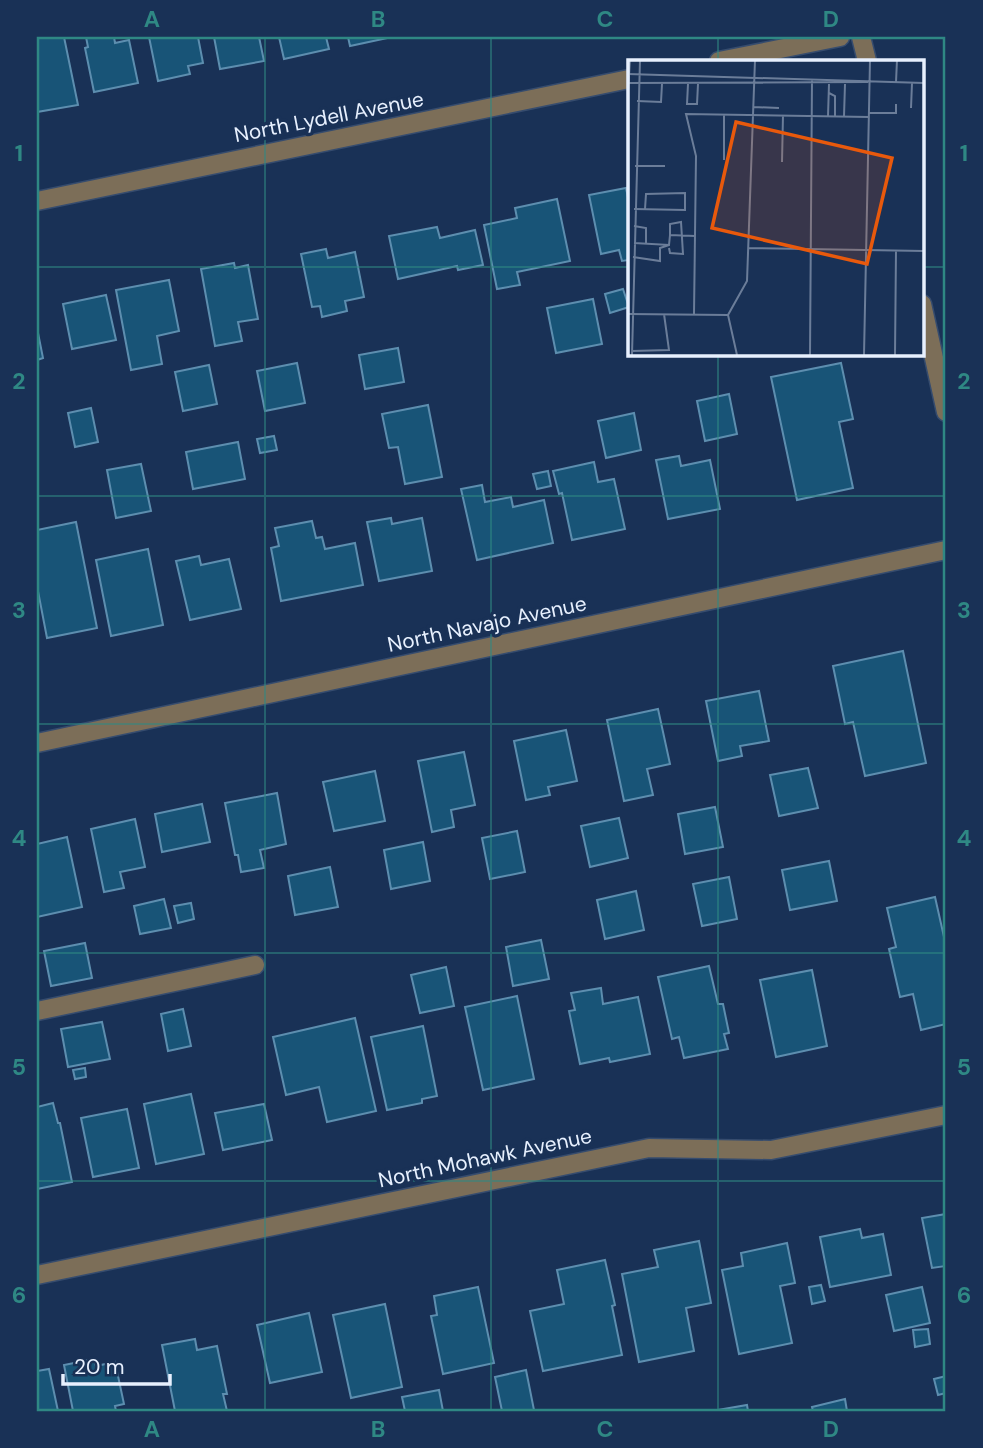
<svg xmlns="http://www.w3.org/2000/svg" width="983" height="1448" viewBox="0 0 983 1448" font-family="'DM Sans',sans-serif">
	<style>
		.building { fill: #185477; stroke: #5d8eaf; stroke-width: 2 }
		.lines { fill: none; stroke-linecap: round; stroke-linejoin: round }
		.lane-casing { stroke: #364c6e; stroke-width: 21 }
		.street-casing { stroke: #364c6e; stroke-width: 21 }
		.lane { stroke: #7c6e58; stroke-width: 18 }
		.street { stroke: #7c6e58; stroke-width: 18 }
		.grid { fill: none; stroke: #2f8884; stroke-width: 2; stroke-opacity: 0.55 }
		.labels { text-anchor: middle; stroke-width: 7; stroke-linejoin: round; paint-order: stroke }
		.street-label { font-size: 21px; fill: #e7f0fe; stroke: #193156 }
		.inset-road { fill: none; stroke: #6b7d99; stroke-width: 2 }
		.view { fill: #e8590c; fill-opacity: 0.15; stroke: #e8590c; stroke-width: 3.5 }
		.inset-edge { fill: none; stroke: #e7f0fe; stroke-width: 3.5 }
		.neatline { fill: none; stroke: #2f8884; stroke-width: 2.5 }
		.grid-label { font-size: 23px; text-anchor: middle; font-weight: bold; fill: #2f8884 }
	</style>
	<rect width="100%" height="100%" fill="#193156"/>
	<!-- building -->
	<g class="building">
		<polygon points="37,37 64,37 78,105 37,112"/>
		<polygon points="86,37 114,37 115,43 129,40 138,83 94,92 85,48 88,47"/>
		<polygon points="149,37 198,37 203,63 188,66 190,74 158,81"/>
		<polygon points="214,37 259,37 264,61 220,69"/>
		<polygon points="279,37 326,37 329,49 284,59"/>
		<polygon points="348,37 392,37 350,46"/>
		<polygon points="626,188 629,202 629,260 622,261 619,250 601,254 589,195"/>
		<polygon points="557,199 570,261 517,272 520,285 497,289 484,225 517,218 515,208"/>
		<polygon points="437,227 440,238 475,230 483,265 458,270 457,266 398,279 389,236"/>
		<polygon points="326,249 328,258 355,252 364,297 345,301 347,311 322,317 320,306 312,307 301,254"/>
		<polygon points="234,263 235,268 248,265 258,319 238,322 242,341 215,346 201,269"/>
		<polygon points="169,280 179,331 157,336 162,364 131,370 116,290"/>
		<polygon points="623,289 629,307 610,313 605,294"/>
		<polygon points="106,295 116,340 72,349 63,304"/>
		<polygon points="593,299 602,344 556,353 547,308"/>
		<polygon points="37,328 43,358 37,360"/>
		<polygon points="398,348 404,382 365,389 359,355"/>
		<polygon points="297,363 305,403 265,411 257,371"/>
		<polygon points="841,363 853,419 839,422 853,488 797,500 771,377"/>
		<polygon points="209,365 217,404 183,411 175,372"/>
		<polygon points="729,394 737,434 705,441 697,401"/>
		<polygon points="428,405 442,477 405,484 398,447 389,448 382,414"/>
		<polygon points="91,408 98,442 75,447 68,413"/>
		<polygon points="634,413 641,450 606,458 598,421"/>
		<polygon points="274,436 277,450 260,453 257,439"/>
		<polygon points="238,442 245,479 193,489 186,452"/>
		<polygon points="679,456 681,466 710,460 720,509 668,519 656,460"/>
		<polygon points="594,462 598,482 614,479 625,529 572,540 562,493 559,494 553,471"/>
		<polygon points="141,464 151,511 116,518 107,470"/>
		<polygon points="548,471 551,486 537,489 533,474"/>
		<polygon points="482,485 485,502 511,497 513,507 544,500 553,543 477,560 461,489"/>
		<polygon points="391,518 392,524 422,518 432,571 379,581 367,522"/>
		<polygon points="312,521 316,538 322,537 325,549 355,543 363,585 281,601 271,548 279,546 275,528"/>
		<polygon points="76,522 97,628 47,638 37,586 37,530"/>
		<polygon points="148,549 163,625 111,636 96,560"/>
		<polygon points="199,556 201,565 229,559 241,609 190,620 176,561"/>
		<polygon points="903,651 926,763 865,776 853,722 845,724 833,666"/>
		<polygon points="759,691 769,741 740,746 742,756 718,761 706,701"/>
		<polygon points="658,709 670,764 647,769 653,795 624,801 607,720"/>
		<polygon points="566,730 577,781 548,787 550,795 526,800 514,741"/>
		<polygon points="464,752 475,805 451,810 454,827 432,832 418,761"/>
		<polygon points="808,768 818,808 779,816 770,775"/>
		<polygon points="375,771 385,821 334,831 323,782"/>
		<polygon points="277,793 286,844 260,850 264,868 241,872 238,855 235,855 225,803"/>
		<polygon points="202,804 210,842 162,852 155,814"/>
		<polygon points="715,807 723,847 685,854 678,814"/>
		<polygon points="619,818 628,858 590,867 581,826"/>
		<polygon points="135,819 145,867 120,872 124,888 104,892 91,829"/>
		<polygon points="517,831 525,872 490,879 482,838"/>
		<polygon points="67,837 82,907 37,917 37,844"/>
		<polygon points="423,842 430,881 391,889 384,850"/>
		<polygon points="829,861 837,901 790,910 782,870"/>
		<polygon points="330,867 338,907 295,915 288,876"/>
		<polygon points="729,877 737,919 702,926 693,884"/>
		<polygon points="636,891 644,930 605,939 597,900"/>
		<polygon points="935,897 944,937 946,936 946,1024 921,1030 913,994 900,997 889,949 896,947 887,908"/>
		<polygon points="164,899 171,928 140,934 134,906"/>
		<polygon points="191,903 194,919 178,923 174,906"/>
		<polygon points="541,940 549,979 513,986 506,947"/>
		<polygon points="85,943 92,978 51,986 44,951"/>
		<polygon points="709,966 718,1004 723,1004 729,1033 724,1034 728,1049 684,1058 679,1037 672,1039 658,977"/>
		<polygon points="446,967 454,1006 420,1013 411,975"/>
		<polygon points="812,970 827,1046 776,1057 760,980"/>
		<polygon points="601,988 603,1004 638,997 650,1054 610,1062 609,1058 580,1064 569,1011 575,1010 571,993"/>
		<polygon points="517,996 534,1079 483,1090 465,1007"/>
		<polygon points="183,1009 191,1046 168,1051 161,1014"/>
		<polygon points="355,1018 376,1111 327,1122 319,1087 286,1095 273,1037"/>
		<polygon points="102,1022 110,1059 68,1067 61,1029"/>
		<polygon points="423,1026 437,1096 422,1099 422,1103 387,1110 371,1037"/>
		<polygon points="85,1068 86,1077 75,1079 73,1070"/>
		<polygon points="191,1094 204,1154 156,1164 144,1104"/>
		<polygon points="53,1103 58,1123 60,1123 72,1182 37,1189 37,1107"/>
		<polygon points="264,1104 272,1140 223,1150 215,1113"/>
		<polygon points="127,1109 139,1168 93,1177 81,1118"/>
		<polygon points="946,1214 946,1266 932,1268 922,1218"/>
		<polygon points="860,1229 862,1238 883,1234 891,1275 830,1287 820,1237"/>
		<polygon points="699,1241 711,1303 686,1308 694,1351 639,1362 622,1274 658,1267 654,1250"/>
		<polygon points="787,1243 795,1283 780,1286 792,1343 739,1354 722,1270 743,1266 741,1253"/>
		<polygon points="605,1260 615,1305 612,1306 622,1355 543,1371 530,1311 564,1304 557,1270"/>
		<polygon points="821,1285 825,1301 812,1304 809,1287"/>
		<polygon points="478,1287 494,1363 443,1374 431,1316 437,1315 434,1296"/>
		<polygon points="922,1287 930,1323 894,1331 886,1295"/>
		<polygon points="385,1304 402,1387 351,1398 333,1315"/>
		<polygon points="309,1313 322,1372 270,1383 257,1325"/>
		<polygon points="928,1329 930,1344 915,1347 913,1330"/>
		<polygon points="195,1339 197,1350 217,1346 227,1394 223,1394 227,1411 175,1411 162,1345"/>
		<polygon points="94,1359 96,1366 115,1362 124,1404 115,1406 116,1411 73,1411 64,1365"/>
		<polygon points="49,1369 58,1411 37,1411 37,1371"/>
		<polygon points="526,1370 534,1410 502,1411 495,1377"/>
		<polygon points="946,1376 946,1393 938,1395 934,1379"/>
		<polygon points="439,1390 443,1411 405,1411 402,1397"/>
		<polygon points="845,1399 847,1411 813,1411 812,1407"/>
		<polygon points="747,1405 748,1411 712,1411"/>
	</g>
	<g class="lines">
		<defs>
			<polyline id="lane" points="37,1011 255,965"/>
			<g id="street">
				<polyline points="861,37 867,61"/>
				<polyline points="719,61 840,37"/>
				<polyline points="37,201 629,79"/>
				<polyline points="922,304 946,412"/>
				<polyline points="37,743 946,550"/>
				<polyline points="37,1275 649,1148 771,1150 946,1115"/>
			</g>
		</defs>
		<!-- lane casing -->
		<use href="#lane" class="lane-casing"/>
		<!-- street casing -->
		<use href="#street" class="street-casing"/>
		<!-- lane -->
		<use href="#lane" class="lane"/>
		<!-- street -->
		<use href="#street" class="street"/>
	</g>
	<!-- grid -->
	<path class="grid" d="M265,37V1411M491,37V1411M718,37V61M37,267H629M922,267H946M718,354V1411M37,496H946M37,724H946M37,953H946M37,1181H946"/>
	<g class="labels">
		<!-- street labels -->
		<g class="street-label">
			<text transform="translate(329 117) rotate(-11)" y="7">North Lydell Avenue</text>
			<text transform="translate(487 624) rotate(-12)" y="7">North Navajo Avenue</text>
			<text transform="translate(485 1158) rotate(-12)" y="7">North Mohawk Avenue</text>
		</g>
	</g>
	<!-- overview -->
	<g transform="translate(628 60)">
		<rect width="296" height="296" fill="#193156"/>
		<path class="inset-road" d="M0,14L296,23M268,22L269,0M0,23L240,22M60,24L59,44H69L70,24M0,31L2,0M201,33L207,36V56M9,41L33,42L34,24M126,47L151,48M283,48L284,23M241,53H268V44M200,56L201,24M216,56L217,24M96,100V54M154,102L155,55M7,106H37M6,149L57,150V133L18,134L17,149M6,166L18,168V184M6,183L41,185L42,175L67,176M41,188L42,193L55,194L53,162L42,164V175M120,188L296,191M5,197L32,201V188L41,185M0,254L100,255M66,254L68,96L58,54L241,57M4,291L41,290L36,254M4,295L12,0M109,295L100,255L119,221L127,0M182,295L184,19M236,295L242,0M267,295L268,190"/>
		<path class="view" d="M108,62L264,98L239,204L84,168Z"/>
		<rect width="296" height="296" class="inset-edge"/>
	</g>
	<!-- border -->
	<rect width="983" height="1448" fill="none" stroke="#193156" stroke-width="77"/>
	<!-- scale -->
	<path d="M63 1374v10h107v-10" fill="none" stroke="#e7f0fe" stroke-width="3.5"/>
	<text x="74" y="1374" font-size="21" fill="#e7f0fe" stroke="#193156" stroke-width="5" paint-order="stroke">20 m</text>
	<rect x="38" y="38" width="906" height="1372" class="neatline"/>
	<g class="grid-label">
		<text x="152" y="27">A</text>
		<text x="378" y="27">B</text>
		<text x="605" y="27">C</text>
		<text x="831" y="27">D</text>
		<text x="19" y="161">1</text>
		<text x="964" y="161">1</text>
		<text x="19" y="389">2</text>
		<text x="964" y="389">2</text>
		<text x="19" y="618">3</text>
		<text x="964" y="618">3</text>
		<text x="19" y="846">4</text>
		<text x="964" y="846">4</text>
		<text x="19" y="1075">5</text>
		<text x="964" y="1075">5</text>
		<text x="19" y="1303">6</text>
		<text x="964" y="1303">6</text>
		<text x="152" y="1437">A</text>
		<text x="378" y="1437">B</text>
		<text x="605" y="1437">C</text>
		<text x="831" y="1437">D</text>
	</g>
</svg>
